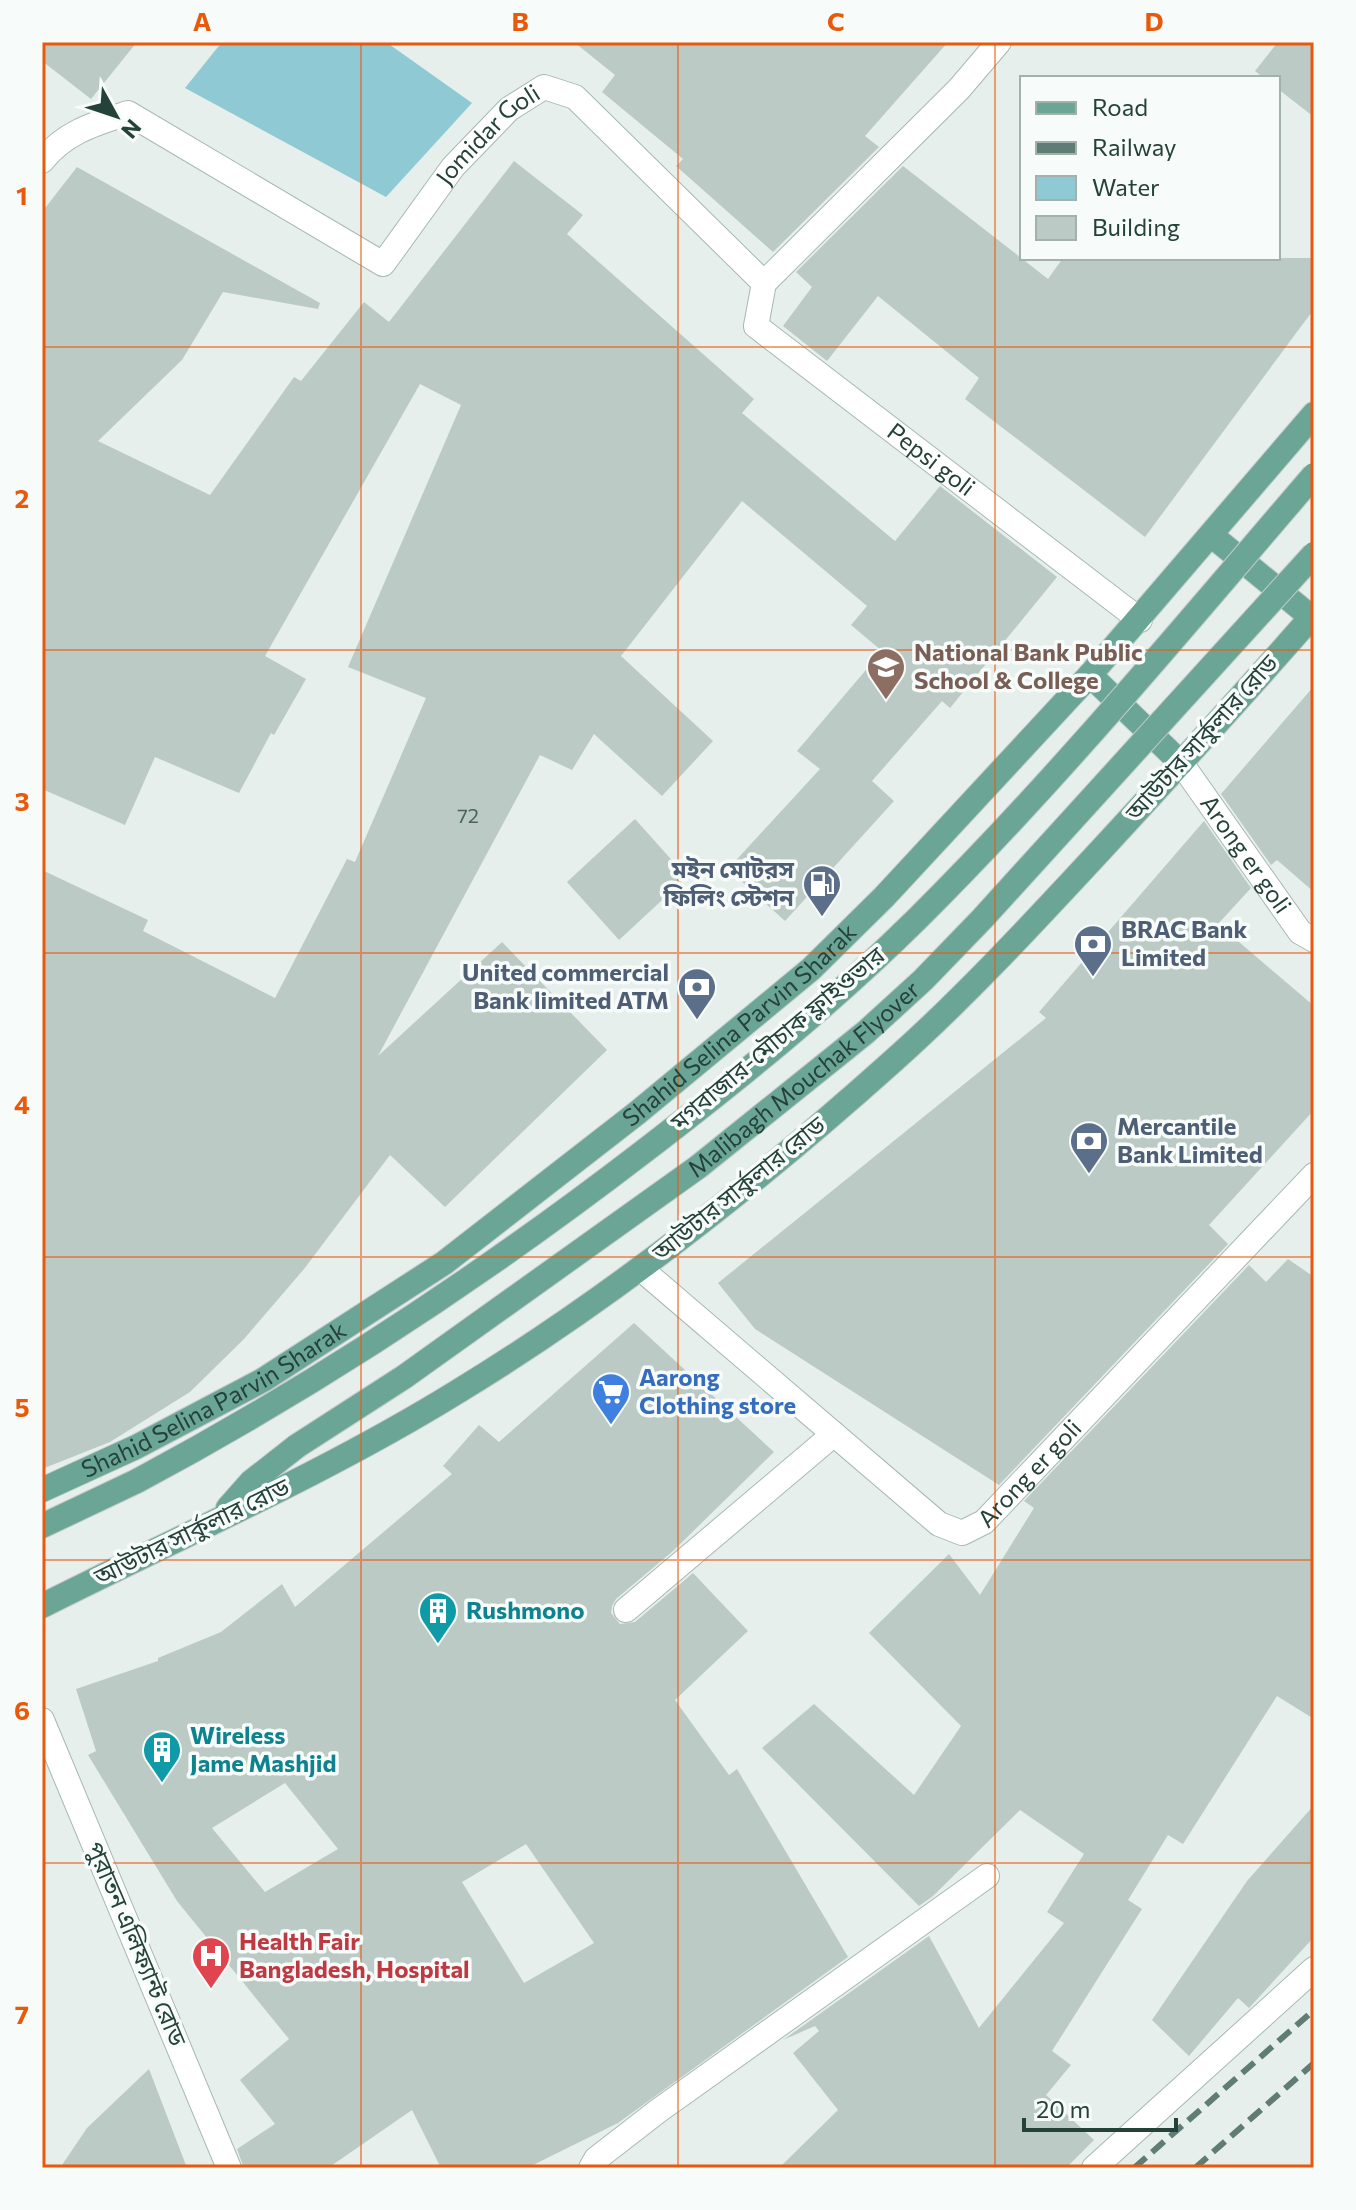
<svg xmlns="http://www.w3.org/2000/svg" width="1356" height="2210" viewBox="0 0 1356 2210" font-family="Commissioner,'Noto Sans Bengali',sans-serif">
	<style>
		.water { fill: #8ec9d4 }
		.building { fill: #bbcac4; fill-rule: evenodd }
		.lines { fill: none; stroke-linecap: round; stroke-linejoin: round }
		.pedestrian-casing { stroke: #a8b8b2; stroke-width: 26 }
		.minor-casing { stroke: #a8b8b2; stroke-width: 26 }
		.tertiary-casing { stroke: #a8b8b2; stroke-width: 26 }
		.primary-casing { stroke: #c2cac8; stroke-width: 26 }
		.pedestrian { stroke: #fff; stroke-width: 24 }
		.minor { stroke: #fff; stroke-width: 24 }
		.tertiary { stroke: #fff; stroke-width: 24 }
		.primary { stroke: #6aa596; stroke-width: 24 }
		.rail { stroke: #5f7d75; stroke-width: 6; stroke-dasharray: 16 8; stroke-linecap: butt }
		.primary-bridge-casing { stroke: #c2cac8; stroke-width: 26; stroke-linecap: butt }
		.primary-bridge { stroke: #6aa596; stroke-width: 24 }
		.grid { fill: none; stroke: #e8590c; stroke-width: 2; stroke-opacity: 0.55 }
		.labels { text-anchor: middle; stroke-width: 7; stroke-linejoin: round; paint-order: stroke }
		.number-label { font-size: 20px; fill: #4a645c }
		.street-label { font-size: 24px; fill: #24423a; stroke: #f7fbf9 }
		.education-label { font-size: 24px; font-weight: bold; fill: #785e54; stroke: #f7fbf9; text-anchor: start }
		.service-label { font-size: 24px; font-weight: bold; fill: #4e5e75; stroke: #f7fbf9; text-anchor: end }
		.shop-label { font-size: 24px; font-weight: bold; fill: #366cbe; stroke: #f7fbf9; text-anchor: start }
		.culture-label { font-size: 24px; font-weight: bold; fill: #0d838f; stroke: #f7fbf9; text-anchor: start }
		.health-label { font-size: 24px; font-weight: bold; fill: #be3a42; stroke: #f7fbf9; text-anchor: start }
		.neatline { fill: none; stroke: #e8590c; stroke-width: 3 }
		.grid-label { font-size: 26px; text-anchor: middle; font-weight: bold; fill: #e8590c }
	</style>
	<rect width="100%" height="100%" fill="#e6efeb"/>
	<!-- water -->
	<polygon class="water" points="222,42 386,42 472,103 386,197 185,88"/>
	<!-- building -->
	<g class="building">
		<polygon points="42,42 137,42 91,99 42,61"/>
		<polygon points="574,42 948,42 865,136 879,147 773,252 676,166 683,159 602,92 615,75"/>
		<polygon points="1278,42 1314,42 1314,117 1278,89 1278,78 1264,78 1255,71"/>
		<polygon points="514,161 583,215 567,234 754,399 742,413 895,541 940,486 1057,577 950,708 942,701 872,781 894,801 785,921 728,869 820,769 797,751 882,651 851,625 867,606 742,501 621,656 713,741 662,796 594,734 572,770 540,755 378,1056 502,942 607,1050 445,1207 390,1155 304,1269 244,1339 190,1392 110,1442 42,1469 42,870 148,920 143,931 275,998 347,859 355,862 426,698 348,667 461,405 420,384 265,656 306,679 274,735 271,733 239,793 155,757 125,825 42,789 42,212 77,167 320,303 318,309 223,292 182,360 98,441 210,495 294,377 301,381 364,302 389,322"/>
		<polygon points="903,166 1048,279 1063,258 1314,258 1314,309 1145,537 965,399 979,378 878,296 827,361 783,326 812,287 796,272"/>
		<polygon points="1314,686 1314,892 1277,860 1271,865 1221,794"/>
		<polygon points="635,819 687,877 619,940 567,882"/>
		<polygon points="1204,821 1251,888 1218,924 1314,1006 1314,1110 1209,1225 1228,1244 999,1485 755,1329 718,1283 1046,1018 1039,1012"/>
		<polygon points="1288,1259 1314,1277 1314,1719 1277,1696 1183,1844 1168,1835 1128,1900 1142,1909 1052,2051 1071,2065 1046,2095 1094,2140 1066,2168 779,2168 838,2110 793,2053 819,2031 815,2026 783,2040 929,1936 979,2028 1064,1923 1047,1912 1084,1854 1020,1810 933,1896 919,1906 762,1748 814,1704 914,1795 961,1726 869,1633 949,1554 980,1595 1034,1508 1024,1501 1249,1265 1266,1282"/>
		<path d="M634,1323L774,1452L673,1551L616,1599L612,1606L611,1613L620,1624L635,1622L693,1573L748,1631L675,1700L729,1775L737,1769L848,1957L618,2123L527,2168H441L412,2110L328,2168H244L237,2149L275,2124L240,2080L289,2039L177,1901L88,1755L96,1751L76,1689L158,1661V1658L221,1632L282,1584L295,1607L452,1474L443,1466L479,1425L499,1442ZM285,1783L338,1849L265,1892L212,1828ZM526,1844L594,1943L524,1983L462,1882Z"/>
		<polygon points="1314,1805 1314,1937 1249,2008 1238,1998 1189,2056 1152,2020 1247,1881"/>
		<polygon points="149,2069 187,2168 60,2168 87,2128"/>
	</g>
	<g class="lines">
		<defs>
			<g id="pedestrian">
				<path id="s1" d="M764,283L756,326L1140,620"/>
				<polyline points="1094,2168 1314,1969"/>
			</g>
			<g id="minor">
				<path id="s2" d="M42,161C65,132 94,124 128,113L383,264L453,167L509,109L544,87L575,97L764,283L959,89L999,42"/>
				<path id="s3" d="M1181,763L1300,932L1314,940"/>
				<path id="s4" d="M641,1269L939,1524L962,1533L984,1522L1314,1175"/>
				<polyline points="626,1610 834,1434"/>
				<polyline points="591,2168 596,2159 658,2111 987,1876"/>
			</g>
			<polyline id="tertiary" points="42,1720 229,2168"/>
			<g id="primary">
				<polyline points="1211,535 1311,617"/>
				<polyline points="1090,675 1181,763"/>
				<path id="s5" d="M42,1490L136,1447L263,1380L444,1263L637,1113L811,969L884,897L1090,675L1314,414"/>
				<polyline points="228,1508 251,1482 297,1446"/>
				<polyline points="42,1526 137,1481"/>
				<path d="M42,1606C181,1536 324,1474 457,1392C613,1297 757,1183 893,1061C966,996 1033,923 1100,851C1172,773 1244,694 1314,614"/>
			</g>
		</defs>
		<!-- pedestrian casing -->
		<use href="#pedestrian" class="pedestrian-casing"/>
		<!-- minor casing -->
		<use href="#minor" class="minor-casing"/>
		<!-- tertiary casing -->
		<use href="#tertiary" class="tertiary-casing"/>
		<!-- primary casing -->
		<use href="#primary" class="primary-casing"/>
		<!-- pedestrian -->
		<use href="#pedestrian" class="pedestrian"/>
		<!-- minor -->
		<use href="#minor" class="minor"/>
		<!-- tertiary -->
		<use href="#tertiary" class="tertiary"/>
		<!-- primary -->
		<use href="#primary" class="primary"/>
		<!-- rail -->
		<g class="rail">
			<polyline points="1134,2168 1314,2010"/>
			<polyline points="1195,2168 1314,2063"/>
		</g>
		<defs>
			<g id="primary-bridge">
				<path id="s6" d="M297,1446L404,1377L698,1167L866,1032L923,980L982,919L1314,554"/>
				<path d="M137,1481C315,1386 483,1275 643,1152C738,1079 831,1004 917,919C1058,779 1185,625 1314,475"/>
			</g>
		</defs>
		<!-- primary-bridge casing -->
		<use href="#primary-bridge" class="primary-bridge-casing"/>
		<!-- primary-bridge -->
		<use href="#primary-bridge" class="primary-bridge"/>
	</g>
	<!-- grid -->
	<path class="grid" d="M361,42V2168M678,42V2168M995,42V2168M42,347H1314M42,650H1314M42,953H1314M42,1257H1314M42,1560H1314M42,1863H1314"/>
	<!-- icons -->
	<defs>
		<symbol id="school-pin" viewBox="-11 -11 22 30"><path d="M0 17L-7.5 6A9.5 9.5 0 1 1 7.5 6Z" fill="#8d6e63" stroke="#f7fbf9"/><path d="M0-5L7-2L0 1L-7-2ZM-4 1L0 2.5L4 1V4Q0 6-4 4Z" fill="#fff"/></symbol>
		<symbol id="fuel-pin" viewBox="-11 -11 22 30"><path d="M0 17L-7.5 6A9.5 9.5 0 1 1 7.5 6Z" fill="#5c6f8a" stroke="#f7fbf9"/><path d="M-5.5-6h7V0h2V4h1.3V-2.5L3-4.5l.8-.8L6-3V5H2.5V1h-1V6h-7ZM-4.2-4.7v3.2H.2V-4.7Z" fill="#fff"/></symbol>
		<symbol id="bank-pin" viewBox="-11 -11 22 30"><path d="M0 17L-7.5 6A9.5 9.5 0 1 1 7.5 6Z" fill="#5c6f8a" stroke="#f7fbf9"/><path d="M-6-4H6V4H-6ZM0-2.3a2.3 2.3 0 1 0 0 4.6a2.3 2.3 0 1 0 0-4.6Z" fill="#fff"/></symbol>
		<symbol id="supermarket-pin" viewBox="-11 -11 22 30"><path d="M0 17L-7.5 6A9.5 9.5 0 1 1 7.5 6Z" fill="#3f7fe0" stroke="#f7fbf9"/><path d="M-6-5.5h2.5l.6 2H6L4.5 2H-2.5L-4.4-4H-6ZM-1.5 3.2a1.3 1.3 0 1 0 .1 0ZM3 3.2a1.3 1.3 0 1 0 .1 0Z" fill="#fff"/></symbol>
		<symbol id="building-pin" viewBox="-11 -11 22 30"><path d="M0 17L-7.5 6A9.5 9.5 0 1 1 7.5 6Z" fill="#0f9aa8" stroke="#f7fbf9"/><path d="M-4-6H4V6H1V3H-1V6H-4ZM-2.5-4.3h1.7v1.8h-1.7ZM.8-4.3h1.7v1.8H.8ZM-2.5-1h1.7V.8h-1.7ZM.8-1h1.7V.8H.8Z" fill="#fff"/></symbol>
		<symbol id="hospital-pin" viewBox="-11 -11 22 30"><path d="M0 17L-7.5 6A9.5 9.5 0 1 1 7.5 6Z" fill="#e0444e" stroke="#f7fbf9"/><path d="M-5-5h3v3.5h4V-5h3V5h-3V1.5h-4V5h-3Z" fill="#fff"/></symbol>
	</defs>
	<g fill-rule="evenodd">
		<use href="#school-pin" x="864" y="645" width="44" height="60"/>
		<use href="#fuel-pin" x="800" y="862" width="44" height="60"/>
		<use href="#bank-pin" x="1071" y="922" width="44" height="60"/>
		<use href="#bank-pin" x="675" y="965" width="44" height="60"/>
		<use href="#bank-pin" x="1067" y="1119" width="44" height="60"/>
		<use href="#supermarket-pin" x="589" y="1370" width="44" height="60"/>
		<use href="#building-pin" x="416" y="1589" width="44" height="60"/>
		<use href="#building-pin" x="140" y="1728" width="44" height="60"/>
		<use href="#hospital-pin" x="189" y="1934" width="44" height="60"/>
	</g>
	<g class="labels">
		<!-- number labels -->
		<g class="number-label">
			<text x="468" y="823">72</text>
		</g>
		<!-- street labels -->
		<g class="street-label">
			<text dy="8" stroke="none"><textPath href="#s2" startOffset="564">Jomidar Goli</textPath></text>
			<text dy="8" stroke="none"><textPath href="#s1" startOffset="264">Pepsi goli</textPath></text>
			<text transform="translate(1202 738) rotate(-48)" y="8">আউটার সার্কুলার রোড</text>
			<text dy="8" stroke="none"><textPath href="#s3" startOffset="112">Arong er goli</textPath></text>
			<text dy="8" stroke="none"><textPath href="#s5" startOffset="842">Shahid Selina Parvin Sharak</textPath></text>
			<text transform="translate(778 1039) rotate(-40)" y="8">মগবাজার-মৌচাক ফ্লাইওভার</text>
			<text dy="8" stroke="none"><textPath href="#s6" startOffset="626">Malibagh Mouchak Flyover</textPath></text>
			<text transform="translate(739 1189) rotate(-39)" y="8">আউটার সার্কুলার রোড</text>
			<text dy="8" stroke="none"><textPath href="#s5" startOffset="194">Shahid Selina Parvin Sharak</textPath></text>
			<text dy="8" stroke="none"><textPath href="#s4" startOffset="508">Arong er goli</textPath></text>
			<text transform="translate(192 1532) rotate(-26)" y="8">আউটার সার্কুলার রোড</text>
			<text transform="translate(136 1944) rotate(67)" y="8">পুরাতন এলিফ্যান্ট রোড</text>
		</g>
		<!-- education labels -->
		<g class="education-label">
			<text x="914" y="661">National Bank Public<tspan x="914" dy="28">School &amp; College</tspan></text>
		</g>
		<!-- service labels -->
		<g class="service-label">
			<text x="794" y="878">মইন মোটরস<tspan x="794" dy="28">ফিলিং স্টেশন</tspan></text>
			<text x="1121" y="938" text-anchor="start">BRAC Bank<tspan x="1121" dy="28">Limited</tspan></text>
			<text x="669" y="981">United commercial<tspan x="669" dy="28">Bank limited ATM</tspan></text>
			<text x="1117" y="1135" text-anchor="start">Mercantile<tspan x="1117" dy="28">Bank Limited</tspan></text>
		</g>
		<!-- shop labels -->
		<g class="shop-label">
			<text x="639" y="1386">Aarong<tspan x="639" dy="28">Clothing store</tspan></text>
		</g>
		<!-- culture labels -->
		<g class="culture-label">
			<text x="466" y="1619">Rushmono</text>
			<text x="190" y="1744">Wireless<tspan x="190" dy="28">Jame Mashjid</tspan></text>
		</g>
		<!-- health labels -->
		<g class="health-label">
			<text x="239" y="1950">Health Fair<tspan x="239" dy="28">Bangladesh, Hospital</tspan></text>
		</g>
	</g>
	<!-- border -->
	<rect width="1356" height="2210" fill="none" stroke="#f7fbf9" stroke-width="88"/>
	<!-- legend -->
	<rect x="1020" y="76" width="260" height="184" fill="#f7fbf9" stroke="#a3b1ad" stroke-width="2"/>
	<rect x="1036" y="102" width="40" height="12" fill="#6aa596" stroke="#a3b1ad" stroke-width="2"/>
	<text x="1092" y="116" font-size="24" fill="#24423a">Road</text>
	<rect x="1036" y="142" width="40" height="12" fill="#5f7d75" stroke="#a3b1ad" stroke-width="2"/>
	<text x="1092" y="156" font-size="24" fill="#24423a">Railway</text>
	<rect x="1036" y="176" width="40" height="24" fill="#8ec9d4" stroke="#a3b1ad" stroke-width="2"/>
	<text x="1092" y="196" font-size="24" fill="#24423a">Water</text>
	<rect x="1036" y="216" width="40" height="24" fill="#bbcac4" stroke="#a3b1ad" stroke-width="2"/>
	<text x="1092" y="236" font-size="24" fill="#24423a">Building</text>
	<!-- north arrow -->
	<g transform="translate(116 116) rotate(130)" stroke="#f7fbf9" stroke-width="6" paint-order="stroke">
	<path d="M0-6L14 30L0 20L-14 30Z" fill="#24423a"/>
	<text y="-12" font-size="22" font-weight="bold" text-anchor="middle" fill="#24423a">N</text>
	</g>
	<!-- scale -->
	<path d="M1024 2118v12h152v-12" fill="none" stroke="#24423a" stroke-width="4"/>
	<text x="1036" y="2118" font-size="24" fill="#24423a" stroke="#f7fbf9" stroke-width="6" paint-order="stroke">20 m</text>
	<rect x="44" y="44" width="1268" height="2122" class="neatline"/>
	<g class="grid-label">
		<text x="202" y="31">A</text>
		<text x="520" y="31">B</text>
		<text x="836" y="31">C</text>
		<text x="1154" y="31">D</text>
		<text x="22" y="205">1</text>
		<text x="22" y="508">2</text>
		<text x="22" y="811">3</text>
		<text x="22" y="1114">4</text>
		<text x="22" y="1417">5</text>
		<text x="22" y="1720">6</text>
		<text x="22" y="2024">7</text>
	</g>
</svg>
